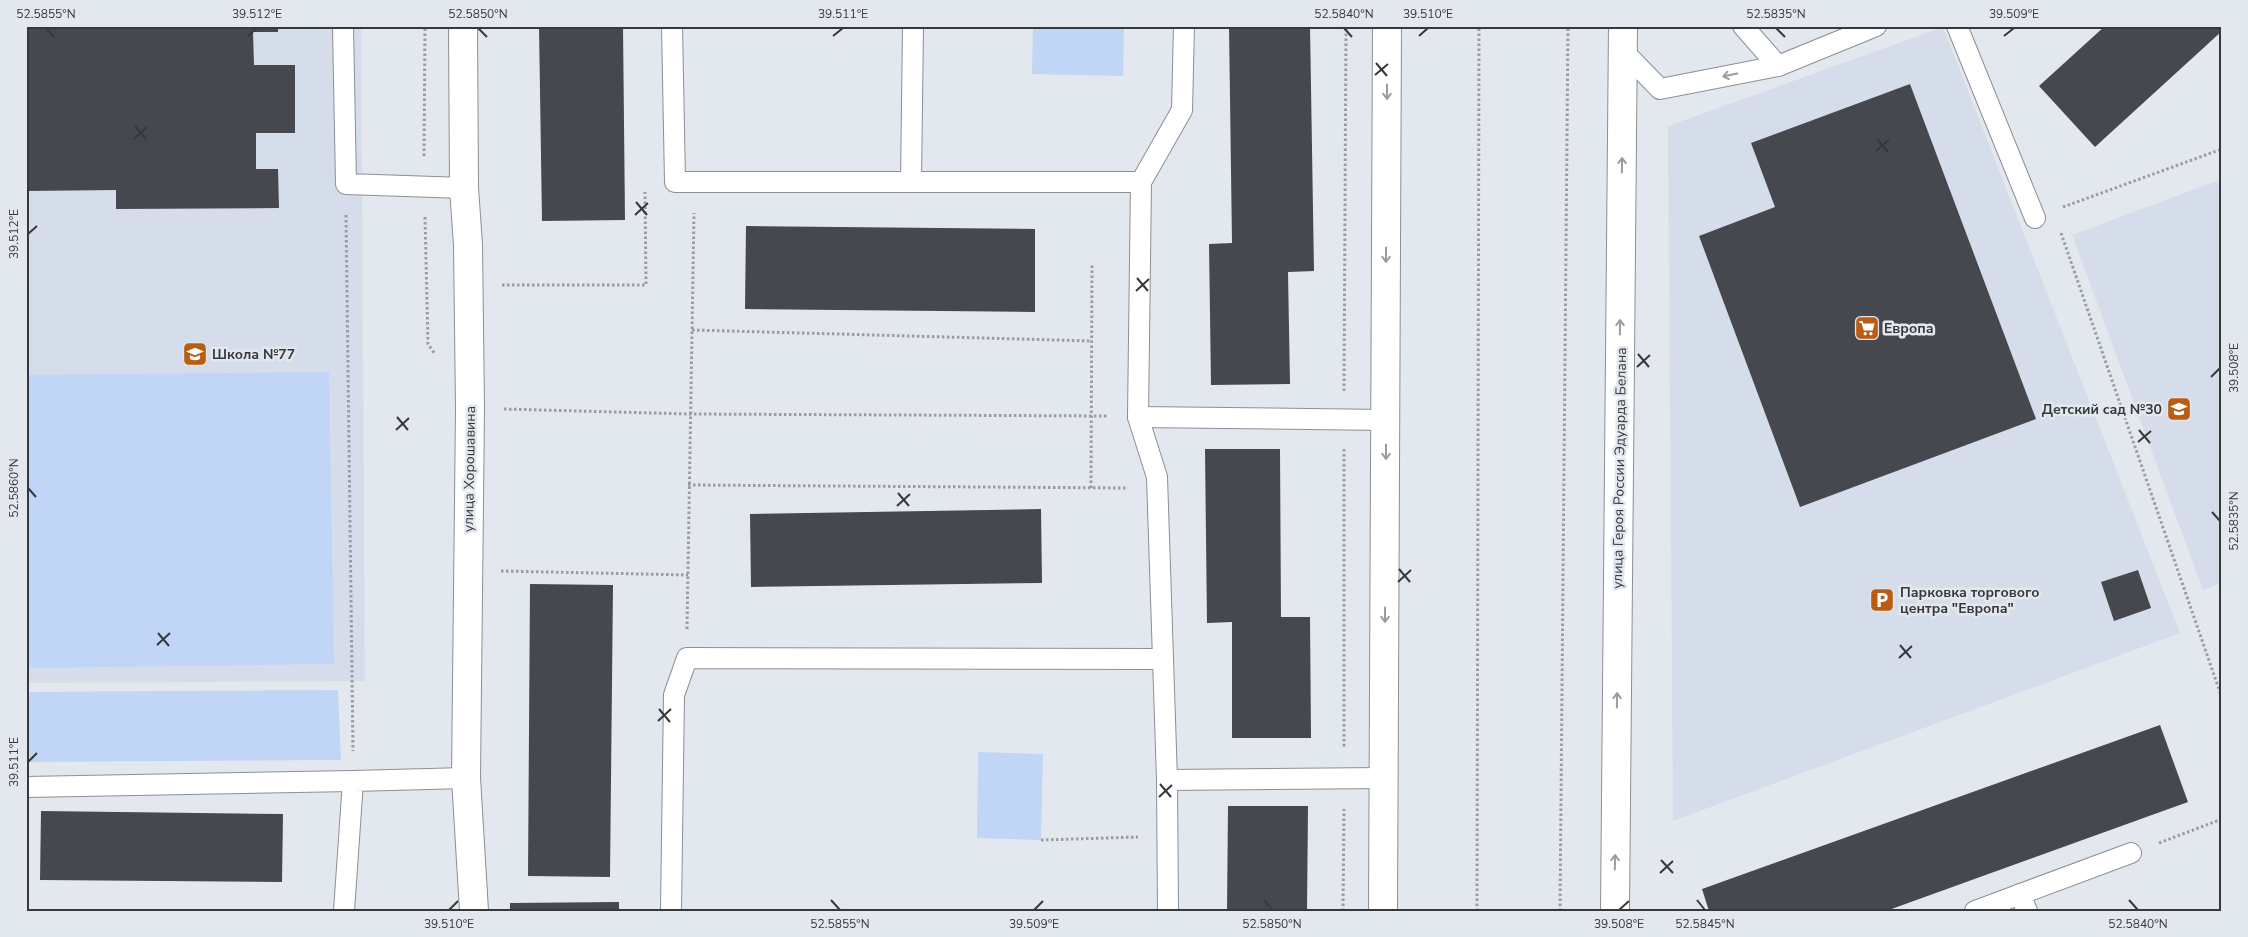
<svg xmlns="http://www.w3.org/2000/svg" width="2248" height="937" viewBox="0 0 2248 937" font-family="'Nunito Sans',sans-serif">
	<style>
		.built { fill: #d5ddea }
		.green { fill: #c1d5f7 }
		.building { fill: #45484e }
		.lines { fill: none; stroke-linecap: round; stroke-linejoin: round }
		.lane-casing { stroke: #8b8f96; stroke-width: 22 }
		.street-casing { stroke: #8b8f96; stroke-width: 30 }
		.secondary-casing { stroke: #8b8f96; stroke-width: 30 }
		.path { stroke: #999da2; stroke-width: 3; stroke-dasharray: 2.5 2.5; stroke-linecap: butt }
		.lane { stroke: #fff; stroke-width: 20 }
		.street { stroke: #fff; stroke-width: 28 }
		.secondary { stroke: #fff; stroke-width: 28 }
		.oneway { stroke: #9a9c9d }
		.ticks { fill: none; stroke: #36383b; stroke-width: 2 }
		.labels { text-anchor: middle; stroke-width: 5; stroke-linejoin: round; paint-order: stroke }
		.poi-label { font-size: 14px; font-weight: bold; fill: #36383b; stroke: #e3e8ef; text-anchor: start }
		.street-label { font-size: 14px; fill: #36383b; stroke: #e3e8ef }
		.neatline { fill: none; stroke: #36383b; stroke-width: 2 }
		.ticks-label { font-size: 12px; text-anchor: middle; fill: #36383b }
	</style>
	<rect width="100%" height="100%" fill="#e3e8ef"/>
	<!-- built -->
	<g class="built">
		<polygon points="26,26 361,26 365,681 26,683"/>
		<polygon points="1943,27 2180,633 1673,821 1668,126"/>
		<polygon points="2222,179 2222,583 2203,590 2072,235"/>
	</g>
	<!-- green -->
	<g class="green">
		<polygon points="1033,26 1124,26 1123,76 1032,74"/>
		<polygon points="329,372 334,664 26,668 26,375"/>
		<polygon points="338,690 341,760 26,762 26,692"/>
		<polygon points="978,752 1043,754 1041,840 977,838"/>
	</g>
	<!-- building -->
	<g class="building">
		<polygon points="26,26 278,26 278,32 253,32 254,65 295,65 295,133 256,133 256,169 278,169 279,208 116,209 116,190 26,191"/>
		<polygon points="539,26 623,26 625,220 542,221"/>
		<polygon points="1229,26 1310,26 1314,271 1288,272 1290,384 1211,385 1209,244 1232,243"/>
		<polygon points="2105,26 2222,26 2222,31 2095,147 2039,86"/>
		<polygon points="1910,84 2036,419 1800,507 1699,236 1775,207 1751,143"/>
		<polygon points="746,226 1035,229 1035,312 745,309"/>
		<polygon points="1205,449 1280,449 1281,617 1310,617 1311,738 1232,738 1232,622 1207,623"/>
		<polygon points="1041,509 1042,583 751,587 750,514"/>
		<polygon points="2138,570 2151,608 2114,621 2101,582"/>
		<polygon points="530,584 613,585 610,877 528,876"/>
		<polygon points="2160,725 2188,802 1886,911 1709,911 1702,889"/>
		<polygon points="1228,806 1308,806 1307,911 1227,911"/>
		<polygon points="41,811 283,814 282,882 40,880"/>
		<polygon points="619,902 619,911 510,911 510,903"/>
	</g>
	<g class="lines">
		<defs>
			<g id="lane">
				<polyline points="343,26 346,184 464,188"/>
				<polyline points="672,26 675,182 1141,182 1138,417 1157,477 1167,780 1168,911"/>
				<polyline points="1743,26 1778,66"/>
				<polyline points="1957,26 2035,218"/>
				<polyline points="1623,51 1660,89 1778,66 1876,26"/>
				<polyline points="911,182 913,26"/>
				<polyline points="1141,182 1182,110 1184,26"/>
				<polyline points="1138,417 1386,420"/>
				<polyline points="1167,780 1384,778"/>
				<polyline points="26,787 353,781"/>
				<polyline points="2020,894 2027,911"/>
				<polyline points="344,911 353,781 466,778"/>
				<polyline points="671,911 674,695 687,658 1163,659"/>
				<polyline points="1975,911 2131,853"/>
			</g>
			<polyline id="street" points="463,26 464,188 468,245 470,408 466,778 474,911"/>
			<g id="secondary">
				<polyline points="1383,911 1387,26"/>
				<polyline points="1615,911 1623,26"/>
			</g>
		</defs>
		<!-- lane casing -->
		<use href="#lane" class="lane-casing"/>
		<!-- street casing -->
		<use href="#street" class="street-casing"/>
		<!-- secondary casing -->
		<use href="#secondary" class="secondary-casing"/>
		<!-- path -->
		<g class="path">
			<polyline points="424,156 425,26"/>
			<polyline points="2063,207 2222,149"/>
			<polyline points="346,215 353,751"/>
			<polyline points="425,217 428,344 435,354"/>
			<polyline points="2061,233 2222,698"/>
			<polyline points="502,285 646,285 645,192"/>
			<polyline points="692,330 1092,341"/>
			<polyline points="1344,391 1346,26"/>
			<polyline points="504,409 690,414 1108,416"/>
			<polyline points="1344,449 1344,748"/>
			<polyline points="688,485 1128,488"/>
			<polyline points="1091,488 1092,264"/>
			<polyline points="501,571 688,575"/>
			<polyline points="687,629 694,213"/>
			<polyline points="1041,840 1138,837"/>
			<polyline points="2159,843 2222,819"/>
			<polyline points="1343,911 1344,809"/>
			<polyline points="1477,911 1479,26"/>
			<polyline points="1560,911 1568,26"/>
		</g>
		<!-- lane -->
		<use href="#lane" class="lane"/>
		<!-- street -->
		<use href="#street" class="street"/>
		<!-- secondary -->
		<use href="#secondary" class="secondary"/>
	</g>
	<!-- one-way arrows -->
	<defs><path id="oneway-shaft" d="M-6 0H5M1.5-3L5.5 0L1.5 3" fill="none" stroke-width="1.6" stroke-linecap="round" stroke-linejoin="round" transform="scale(1.25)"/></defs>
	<g class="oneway">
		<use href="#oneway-shaft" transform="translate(1730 75) rotate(169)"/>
		<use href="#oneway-shaft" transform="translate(1387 92) rotate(90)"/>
		<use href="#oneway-shaft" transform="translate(1622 165) rotate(-89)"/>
		<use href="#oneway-shaft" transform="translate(1386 255) rotate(90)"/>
		<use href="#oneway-shaft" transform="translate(1620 327) rotate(-89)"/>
		<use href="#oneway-shaft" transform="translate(1386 452) rotate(90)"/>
		<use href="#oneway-shaft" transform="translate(1385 615) rotate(90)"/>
		<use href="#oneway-shaft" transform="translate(1617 700) rotate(-89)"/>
		<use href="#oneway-shaft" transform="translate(1615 862) rotate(-89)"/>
	</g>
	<!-- ticks -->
	<path class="ticks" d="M46,28L54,37M478,28L487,37M1344,28L1352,37M1776,28L1785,37M248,36L257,28M833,36L843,28M1419,36L1428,28M2004,36L2014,28M1376,63L1387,76M1375,75L1388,64M135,126L146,139M134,139L147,127M1877,139L1888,152M1876,151L1889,140M636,202L647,215M635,215L648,203M28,234L37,226M1137,278L1148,291M1136,291L1149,279M1638,354L1649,367M1637,367L1650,355M2211,377L2220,368M397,417L408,430M396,430L409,418M2139,430L2150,443M2138,442L2151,431M28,488L36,497M898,493L909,506M897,506L910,494M2212,512L2220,521M1399,569L1410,582M1398,582L1411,570M158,633L169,646M157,645L170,633M1900,645L1911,658M1899,658L1912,646M659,709L670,722M658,721L671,709M28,762L37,753M1160,784L1171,797M1159,797L1172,785M1661,860L1673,873M1660,873L1673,861M831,900L840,910M1264,900L1272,910M1697,900L1705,910M2129,900L2138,910M449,910L458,901M1034,910L1043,901M1619,910L1629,901"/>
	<!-- icons -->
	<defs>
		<symbol id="supermarket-square" viewBox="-11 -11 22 22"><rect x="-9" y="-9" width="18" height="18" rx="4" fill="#ba5c11" stroke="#e3e8ef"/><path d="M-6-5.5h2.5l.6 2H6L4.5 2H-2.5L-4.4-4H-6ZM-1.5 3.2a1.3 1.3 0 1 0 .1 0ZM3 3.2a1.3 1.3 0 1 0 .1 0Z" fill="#fff"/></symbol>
		<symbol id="school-square" viewBox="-11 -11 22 22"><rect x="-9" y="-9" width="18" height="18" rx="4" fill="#ba5c11" stroke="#e3e8ef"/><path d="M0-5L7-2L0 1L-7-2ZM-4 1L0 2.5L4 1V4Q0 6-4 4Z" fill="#fff"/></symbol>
		<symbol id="parking-square" viewBox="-11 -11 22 22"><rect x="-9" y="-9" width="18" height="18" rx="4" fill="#ba5c11" stroke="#e3e8ef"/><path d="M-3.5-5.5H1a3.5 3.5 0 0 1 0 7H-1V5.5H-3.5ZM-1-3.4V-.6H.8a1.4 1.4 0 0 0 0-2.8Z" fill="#fff"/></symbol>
	</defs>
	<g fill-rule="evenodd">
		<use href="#supermarket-square" x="1853" y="314" width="28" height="28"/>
		<use href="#school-square" x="181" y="340" width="28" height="28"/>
		<use href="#school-square" x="2165" y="395" width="28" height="28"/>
		<use href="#parking-square" x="1868" y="586" width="28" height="28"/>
	</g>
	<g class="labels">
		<!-- poi labels -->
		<g class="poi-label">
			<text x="1884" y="333">Европа</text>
			<text x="212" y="359">Школа №77</text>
			<text x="2162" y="414" text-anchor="end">Детский сад №30</text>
			<text x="1900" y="597">Парковка торгового<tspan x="1900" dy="16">центра "Европа"</tspan></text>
		</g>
		<!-- street labels -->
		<g class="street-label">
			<text transform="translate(1619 468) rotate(-89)" y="5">улица Героя России Эдуарда Белана</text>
			<text transform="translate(469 469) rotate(-89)" y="5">улица Хорошавина</text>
		</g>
	</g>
	<!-- border -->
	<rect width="2248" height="937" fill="none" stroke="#e3e8ef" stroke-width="55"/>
	<rect x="28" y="28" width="2192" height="882" class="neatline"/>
	<g class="ticks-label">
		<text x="46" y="18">52.5855°N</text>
		<text x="257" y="18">39.512°E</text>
		<text x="478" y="18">52.5850°N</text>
		<text x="843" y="18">39.511°E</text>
		<text x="1344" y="18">52.5840°N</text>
		<text x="1428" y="18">39.510°E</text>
		<text x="1776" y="18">52.5835°N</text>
		<text x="2014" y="18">39.509°E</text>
		<text transform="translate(14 234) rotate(-90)" y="4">39.512°E</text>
		<text transform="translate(2234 368) rotate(-90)" y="4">39.508°E</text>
		<text transform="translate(14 488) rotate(-90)" y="4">52.5860°N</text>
		<text transform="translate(2234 521) rotate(-90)" y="4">52.5835°N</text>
		<text transform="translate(14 762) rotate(-90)" y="4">39.511°E</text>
		<text x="449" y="928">39.510°E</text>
		<text x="840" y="928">52.5855°N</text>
		<text x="1034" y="928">39.509°E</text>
		<text x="1272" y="928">52.5850°N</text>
		<text x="1619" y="928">39.508°E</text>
		<text x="1705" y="928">52.5845°N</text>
		<text x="2138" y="928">52.5840°N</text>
	</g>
</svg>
